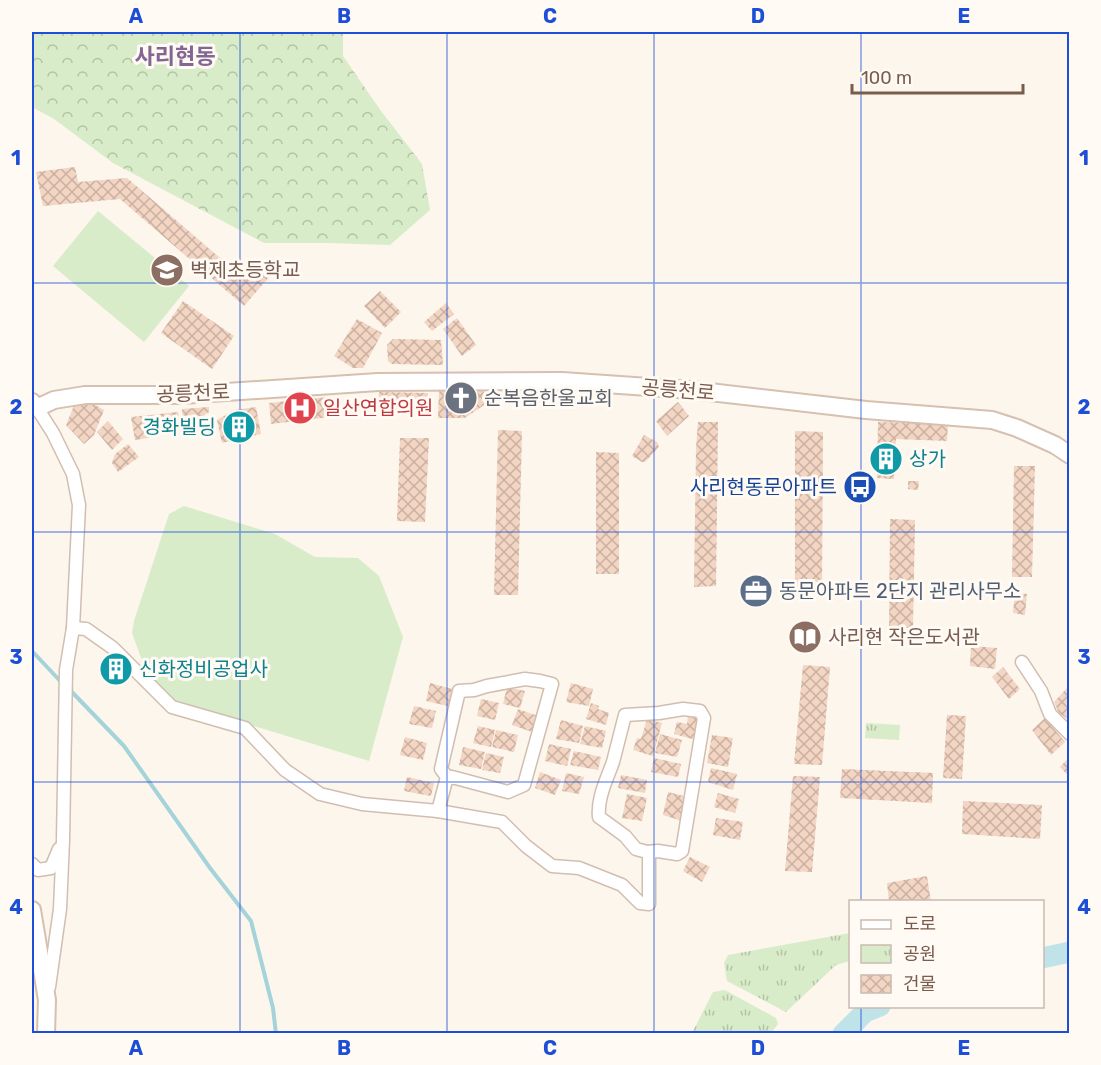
<svg xmlns="http://www.w3.org/2000/svg" width="1101" height="1065" viewBox="0 0 1101 1065" font-family="Rubik,'Noto Sans KR',sans-serif">
	<style>
		.grass { fill: #d8ecc9 }
		.forest { fill: url(#forest-crowns) }
		.park { fill: url(#park-tufts) }
		.lines { fill: none; stroke-linecap: round; stroke-linejoin: round }
		.stream { stroke: #a5d3da; stroke-width: 4 }
		.river { stroke: #bfe3e8; stroke-width: 21 }
		.building { fill: url(#building-cross-hatch) }
		.street-casing { stroke: #d1beb0; stroke-width: 15 }
		.secondary-casing { stroke: #d6c0b0; stroke-width: 20 }
		.street { stroke: #fff; stroke-width: 12 }
		.secondary { stroke: #fff; stroke-width: 16 }
		.grid { fill: none; stroke: #1d4ed8; stroke-width: 1.5; stroke-opacity: 0.55 }
		.labels { text-anchor: middle; stroke-width: 6; stroke-linejoin: round; paint-order: stroke }
		.education-label { font-size: 20px; fill: #785e54; stroke: #fffaf3; text-anchor: start }
		.street-label { font-size: 20px; fill: #7a5c4d; stroke: #fffaf3 }
		.worship-label { font-size: 20px; fill: #5b616d; stroke: #fffaf3; text-anchor: start }
		.health-label { font-size: 20px; fill: #be3a42; stroke: #fffaf3; text-anchor: start }
		.culture-label { font-size: 20px; fill: #0d838f; stroke: #fffaf3; text-anchor: start }
		.transit-label { font-size: 20px; fill: #164399; stroke: #fffaf3; text-anchor: end }
		.service-label { font-size: 20px; fill: #4e5e75; stroke: #fffaf3; text-anchor: start }
		.quarter-label { font-size: 22px; font-weight: bold; fill: #846695; stroke: #fffaf3 }
		.neatline { fill: none; stroke: #1d4ed8; stroke-width: 2 }
		.grid-label { font-size: 20px; text-anchor: middle; font-weight: bold; fill: #1d4ed8 }
	</style>
	<defs>
		<pattern id="forest-crowns" width="20" height="18" patternUnits="userSpaceOnUse" patternTransform="scale(1.5)"><rect width="20" height="18" fill="#d8ecc9"/><path d="M2 6a3 3 0 1 1 6 0M12 15a3 3 0 1 1 6 0" fill="none" stroke="#b4c2a5"/></pattern>
		<pattern id="park-tufts" width="24" height="20" patternUnits="userSpaceOnUse" patternTransform="scale(1.5)"><rect width="24" height="20" fill="#d8ecc9"/><path d="M3 7l-1-3M5 7V3M7 7l1-3M15 17l-1-3M17 17v-4M19 17l1-3" fill="none" stroke="#b4c2a5"/></pattern>
		<pattern id="building-cross-hatch" width="8" height="8" patternUnits="userSpaceOnUse" patternTransform="scale(1.5)"><rect width="8" height="8" fill="#f3d5c3"/><path d="M0 0l8 8M0 8l8-8" fill="none" stroke="#cab0a1"/></pattern>
	</defs>
	<rect width="100%" height="100%" fill="#fdf6ec"/>
	<!-- grass -->
	<g class="grass">
		<polygon points="98,211 189,286 144,342 53,266"/>
		<polygon points="184,506 275,534 315,557 358,558 379,576 403,637 369,761 155,696 132,633 134,621 169,514"/>
	</g>
	<!-- forest -->
	<polygon class="forest" points="32,32 343,32 343,56 381,111 422,164 430,210 390,245 327,243 264,243 113,163 54,119 32,107"/>
	<!-- park -->
	<g class="park">
		<polygon points="866,723 900,725 899,740 865,738"/>
		<polygon points="850,933 850,961 836,965 786,1012 727,981 724,963 728,955"/>
		<polygon points="725,990 776,1018 778,1024 771,1033 692,1033 713,992"/>
	</g>
	<g class="lines">
		<!-- stream -->
		<g class="stream">
			<polyline points="32,651 62,683"/>
			<polyline points="70,690 124,746 210,868 251,921 273,1008 276,1034"/>
		</g>
		<!-- river -->
		<g class="river">
			<polyline points="1042,958 1070,952"/>
			<polyline points="843,1034 865,1012 880,1006"/>
		</g>
	</g>
	<!-- building -->
	<g class="building">
		<polygon points="75,167 78,182 127,178 241,276 252,261 270,276 244,306 120,199 43,206 36,172"/>
		<polygon points="380,291 401,312 385,328 364,306"/>
		<polygon points="183,301 234,336 212,369 161,333"/>
		<polygon points="446,303 454,314 432,331 424,322"/>
		<polygon points="457,318 476,345 462,356 443,329"/>
		<polygon points="357,319 382,333 363,368 353,368 334,356"/>
		<polygon points="393,339 441,340 443,365 392,364 388,361 387,345"/>
		<polygon points="439,391 484,391 484,405 465,418 438,418"/>
		<polygon points="379,392 428,393 428,411 378,408"/>
		<polygon points="328,397 331,417 271,424 269,403"/>
		<polygon points="87,400 104,410 94,435 84,444 66,425 75,403"/>
		<polygon points="678,402 689,416 667,436 656,421"/>
		<polygon points="209,407 209,412 188,426 183,427 182,409"/>
		<polygon points="256,407 261,434 222,443 217,420 234,410"/>
		<polygon points="178,412 180,422 155,437 135,440 131,417"/>
		<polygon points="108,421 123,439 112,450 97,432"/>
		<polygon points="698,422 718,422 716,586 694,587 696,448"/>
		<polygon points="878,422 948,424 947,441 896,439 894,479 877,478"/>
		<polygon points="498,430 522,431 518,595 494,595"/>
		<polygon points="795,431 823,432 822,594 795,593"/>
		<polygon points="644,435 657,442 659,447 645,462 642,462 632,456"/>
		<polygon points="400,438 429,438 425,522 397,521"/>
		<polygon points="128,444 139,457 118,472 112,463 115,454"/>
		<polygon points="596,452 619,453 619,574 596,574"/>
		<polygon points="1014,466 1035,466 1032,577 1012,577"/>
		<polygon points="908,481 919,481 918,490 908,489"/>
		<polygon points="890,519 915,520 913,628 889,628"/>
		<polygon points="750,586 763,586 762,595 750,596"/>
		<polygon points="1015,593 1027,594 1025,615 1013,613"/>
		<polygon points="793,629 818,631 817,645 792,643"/>
		<polygon points="971,646 997,648 995,669 970,666"/>
		<polygon points="115,652 132,674 117,686 100,664"/>
		<polygon points="803,665 830,667 822,765 794,764"/>
		<polygon points="1003,667 1020,689 1009,699 992,677"/>
		<polygon points="430,683 452,689 448,706 426,701"/>
		<polygon points="571,683 593,689 589,706 566,702"/>
		<polygon points="507,687 525,691 520,708 503,704"/>
		<polygon points="1067,688 1070,690 1070,717 1068,719 1059,713 1054,702"/>
		<polygon points="481,699 499,703 495,720 477,716"/>
		<polygon points="591,703 599,706 598,709 609,713 606,725 586,719"/>
		<polygon points="414,706 436,711 432,728 409,724"/>
		<polygon points="518,709 538,716 532,732 512,725"/>
		<polygon points="688,715 701,716 696,740 674,734 677,722 687,724"/>
		<polygon points="947,715 966,716 962,779 943,778"/>
		<polygon points="1045,718 1065,742 1051,755 1032,730"/>
		<polygon points="647,719 662,723 653,756 633,750 637,738 641,739"/>
		<polygon points="561,720 583,726 579,743 556,739"/>
		<polygon points="478,726 495,730 491,747 473,743"/>
		<polygon points="585,726 606,731 602,748 580,744"/>
		<polygon points="496,730 518,735 514,752 492,747"/>
		<polygon points="660,734 682,740 677,757 655,753"/>
		<polygon points="712,735 733,738 728,767 707,763"/>
		<polygon points="405,737 427,743 423,760 400,755"/>
		<polygon points="549,744 571,749 567,766 545,761"/>
		<polygon points="463,747 485,752 481,769 459,765"/>
		<polygon points="574,751 601,757 598,770 570,765"/>
		<polygon points="486,753 504,757 500,773 482,770"/>
		<polygon points="1070,756 1070,778 1060,767"/>
		<polygon points="654,758 681,764 678,777 651,772"/>
		<polygon points="711,768 737,774 733,790 708,782"/>
		<polygon points="842,769 933,773 932,803 840,798"/>
		<polygon points="540,772 561,780 555,795 535,788"/>
		<polygon points="566,773 584,777 579,794 562,791"/>
		<polygon points="621,775 647,780 645,793 618,788"/>
		<polygon points="793,776 820,777 812,872 785,871"/>
		<polygon points="407,777 434,783 431,796 404,791"/>
		<polygon points="668,792 688,797 682,821 663,815"/>
		<polygon points="718,793 739,799 735,813 714,807"/>
		<polygon points="627,794 647,798 642,821 622,818"/>
		<polygon points="963,801 1042,805 1040,839 962,834"/>
		<polygon points="716,818 743,822 740,840 713,835"/>
		<polygon points="690,857 710,867 702,882 683,871"/>
		<polygon points="927,876 931,902 889,902 887,883"/>
	</g>
	<g class="lines">
		<defs>
			<g id="street">
				<polyline points="37,408 53,433 73,474 79,505 73,628 66,670 63,840 60,909 49,987"/>
				<polyline points="73,628 86,629 113,648 172,707 245,728 285,770 320,794 362,804 438,811 447,777 452,777 508,792 524,785 552,684 540,681 525,679 487,686 474,690 459,691 441,769 447,777"/>
				<polyline points="1022,662 1041,691 1050,714 1070,734"/>
				<path d="M683,709L700,711L704,718L682,851L677,854L658,851L647,852L636,849L625,836L599,817C597,798 607,779 613,762C617,746 621,731 625,715L659,713Z"/>
				<polyline points="438,811 502,822 526,846 552,866 579,868 622,885 640,903 649,904 649,852"/>
				<polyline points="32,864 38,870 51,868 59,849"/>
			</g>
			<g id="secondary">
				<polyline points="32,402 37,408 54,400 85,395 182,395 378,382 562,381 692,390 866,410 992,420 1017,428 1055,445 1070,455"/>
				<polyline points="32,910 47,1000 46,1034"/>
			</g>
		</defs>
		<!-- street casing -->
		<use href="#street" class="street-casing"/>
		<!-- secondary casing -->
		<use href="#secondary" class="secondary-casing"/>
		<!-- street -->
		<use href="#street" class="street"/>
		<!-- secondary -->
		<use href="#secondary" class="secondary"/>
	</g>
	<!-- grid -->
	<path class="grid" d="M240,32V1034M447,32V1034M654,32V1034M861,32V902M32,283H1070M32,532H1070M32,782H1070M861,1006V1034"/>
	<!-- icons -->
	<defs>
		<symbol id="school-disc" viewBox="-11 -11 22 22"><circle r="9.5" fill="#8d6e63" stroke="#fffaf3"/><path d="M0-5L7-2L0 1L-7-2ZM-4 1L0 2.5L4 1V4Q0 6-4 4Z" fill="#fff"/></symbol>
		<symbol id="church-disc" viewBox="-11 -11 22 22"><circle r="9.5" fill="#6b7280" stroke="#fffaf3"/><path d="M-1.2-6h2.4v3.5h3.3v2.4h-3.3V6h-2.4V-.1h-3.3v-2.4h3.3Z" fill="#fff"/></symbol>
		<symbol id="hospital-disc" viewBox="-11 -11 22 22"><circle r="9.5" fill="#e0444e" stroke="#fffaf3"/><path d="M-5-5h3v3.5h4V-5h3V5h-3V1.5h-4V5h-3Z" fill="#fff"/></symbol>
		<symbol id="building-disc" viewBox="-11 -11 22 22"><circle r="9.5" fill="#0f9aa8" stroke="#fffaf3"/><path d="M-4-6H4V6H1V3H-1V6H-4ZM-2.5-4.3h1.7v1.8h-1.7ZM.8-4.3h1.7v1.8H.8ZM-2.5-1h1.7V.8h-1.7ZM.8-1h1.7V.8H.8Z" fill="#fff"/></symbol>
		<symbol id="bus-disc" viewBox="-11 -11 22 22"><circle r="9.5" fill="#1a4fb4" stroke="#fffaf3"/><path d="M-5-6H5V4H4V6H2V4H-2V6H-4V4H-5ZM-3.5-4V0h7V-4ZM-3.5 1.2v1.5H-2V1.2ZM2 1.2v1.5H3.5V1.2Z" fill="#fff"/></symbol>
		<symbol id="office-disc" viewBox="-11 -11 22 22"><circle r="9.5" fill="#5c6f8a" stroke="#fffaf3"/><path d="M-6-3h4V-5.5h4V-3h4V5H-6ZM-1-4.5V-3h2v-1.5ZM-6 0V1H6V0Z" fill="#fff"/></symbol>
		<symbol id="library-disc" viewBox="-11 -11 22 22"><circle r="9.5" fill="#8d6e63" stroke="#fffaf3"/><path d="M-6-4Q-3-5.5-.7-3.5V5Q-3 3-6 4ZM6-4Q3-5.5 .7-3.5V5Q3 3 6 4Z" fill="#fff"/></symbol>
	</defs>
	<g fill-rule="evenodd">
		<use href="#school-disc" x="148" y="251" width="38" height="38"/>
		<use href="#church-disc" x="442" y="379" width="38" height="38"/>
		<use href="#hospital-disc" x="281" y="389" width="38" height="38"/>
		<use href="#building-disc" x="220" y="408" width="38" height="38"/>
		<use href="#building-disc" x="867" y="440" width="38" height="38"/>
		<use href="#bus-disc" x="841" y="468" width="38" height="38"/>
		<use href="#office-disc" x="737" y="572" width="38" height="38"/>
		<use href="#library-disc" x="786" y="618" width="38" height="38"/>
		<use href="#building-disc" x="97" y="650" width="38" height="38"/>
	</g>
	<g class="labels">
		<!-- education labels -->
		<g class="education-label">
			<text x="190" y="277">벽제초등학교</text>
			<text x="828" y="644">사리현 작은도서관</text>
		</g>
		<!-- street labels -->
		<g class="street-label">
			<text transform="translate(678 390) rotate(5)" y="7">공릉천로</text>
			<text transform="translate(193 393) rotate(-2)" y="7">공릉천로</text>
		</g>
		<!-- worship labels -->
		<g class="worship-label">
			<text x="484" y="405">순복음한울교회</text>
		</g>
		<!-- health labels -->
		<g class="health-label">
			<text x="323" y="415">일산연합의원</text>
		</g>
		<!-- culture labels -->
		<g class="culture-label">
			<text x="216" y="434" text-anchor="end">경화빌딩</text>
			<text x="909" y="466">상가</text>
			<text x="139" y="676">신화정비공업사</text>
		</g>
		<!-- transit labels -->
		<g class="transit-label">
			<text x="837" y="494">사리현동문아파트</text>
		</g>
		<!-- service labels -->
		<g class="service-label">
			<text x="779" y="598">동문아파트 2단지 관리사무소</text>
		</g>
		<!-- quarter labels -->
		<g class="quarter-label">
			<text x="175" y="64">사리현동</text>
		</g>
	</g>
	<!-- border -->
	<rect width="1101" height="1065" fill="none" stroke="#fffaf3" stroke-width="66"/>
	<!-- legend -->
	<rect x="849" y="900" width="195" height="108" fill="#fffaf3" stroke="#cabbb1" stroke-width="1.5"/>
	<rect x="861" y="920" width="30" height="9" fill="#ffffff" stroke="#cabbb1" stroke-width="1.5"/>
	<text x="903" y="930" font-size="18" fill="#7a5c4d">도로</text>
	<rect x="861" y="945" width="30" height="18" fill="url(#park-tufts)" stroke="#cabbb1" stroke-width="1.5"/>
	<text x="903" y="960" font-size="18" fill="#7a5c4d">공원</text>
	<rect x="861" y="975" width="30" height="18" fill="url(#building-cross-hatch)" stroke="#cabbb1" stroke-width="1.5"/>
	<text x="903" y="990" font-size="18" fill="#7a5c4d">건물</text>
	<!-- scale -->
	<path d="M852 84v9h171v-9" fill="none" stroke="#7a5c4d" stroke-width="3"/>
	<text x="861" y="84" font-size="18" fill="#7a5c4d" stroke="#fffaf3" stroke-width="4.5" paint-order="stroke">100 m</text>
	<rect x="33" y="33" width="1035" height="999" class="neatline"/>
	<g class="grid-label">
		<text x="136" y="23">A</text>
		<text x="344" y="23">B</text>
		<text x="550" y="23">C</text>
		<text x="758" y="23">D</text>
		<text x="964" y="23">E</text>
		<text x="16" y="165">1</text>
		<text x="1084" y="165">1</text>
		<text x="16" y="414">2</text>
		<text x="1084" y="414">2</text>
		<text x="16" y="664">3</text>
		<text x="1084" y="664">3</text>
		<text x="16" y="914">4</text>
		<text x="1084" y="914">4</text>
		<text x="136" y="1055">A</text>
		<text x="344" y="1055">B</text>
		<text x="550" y="1055">C</text>
		<text x="758" y="1055">D</text>
		<text x="964" y="1055">E</text>
	</g>
</svg>
